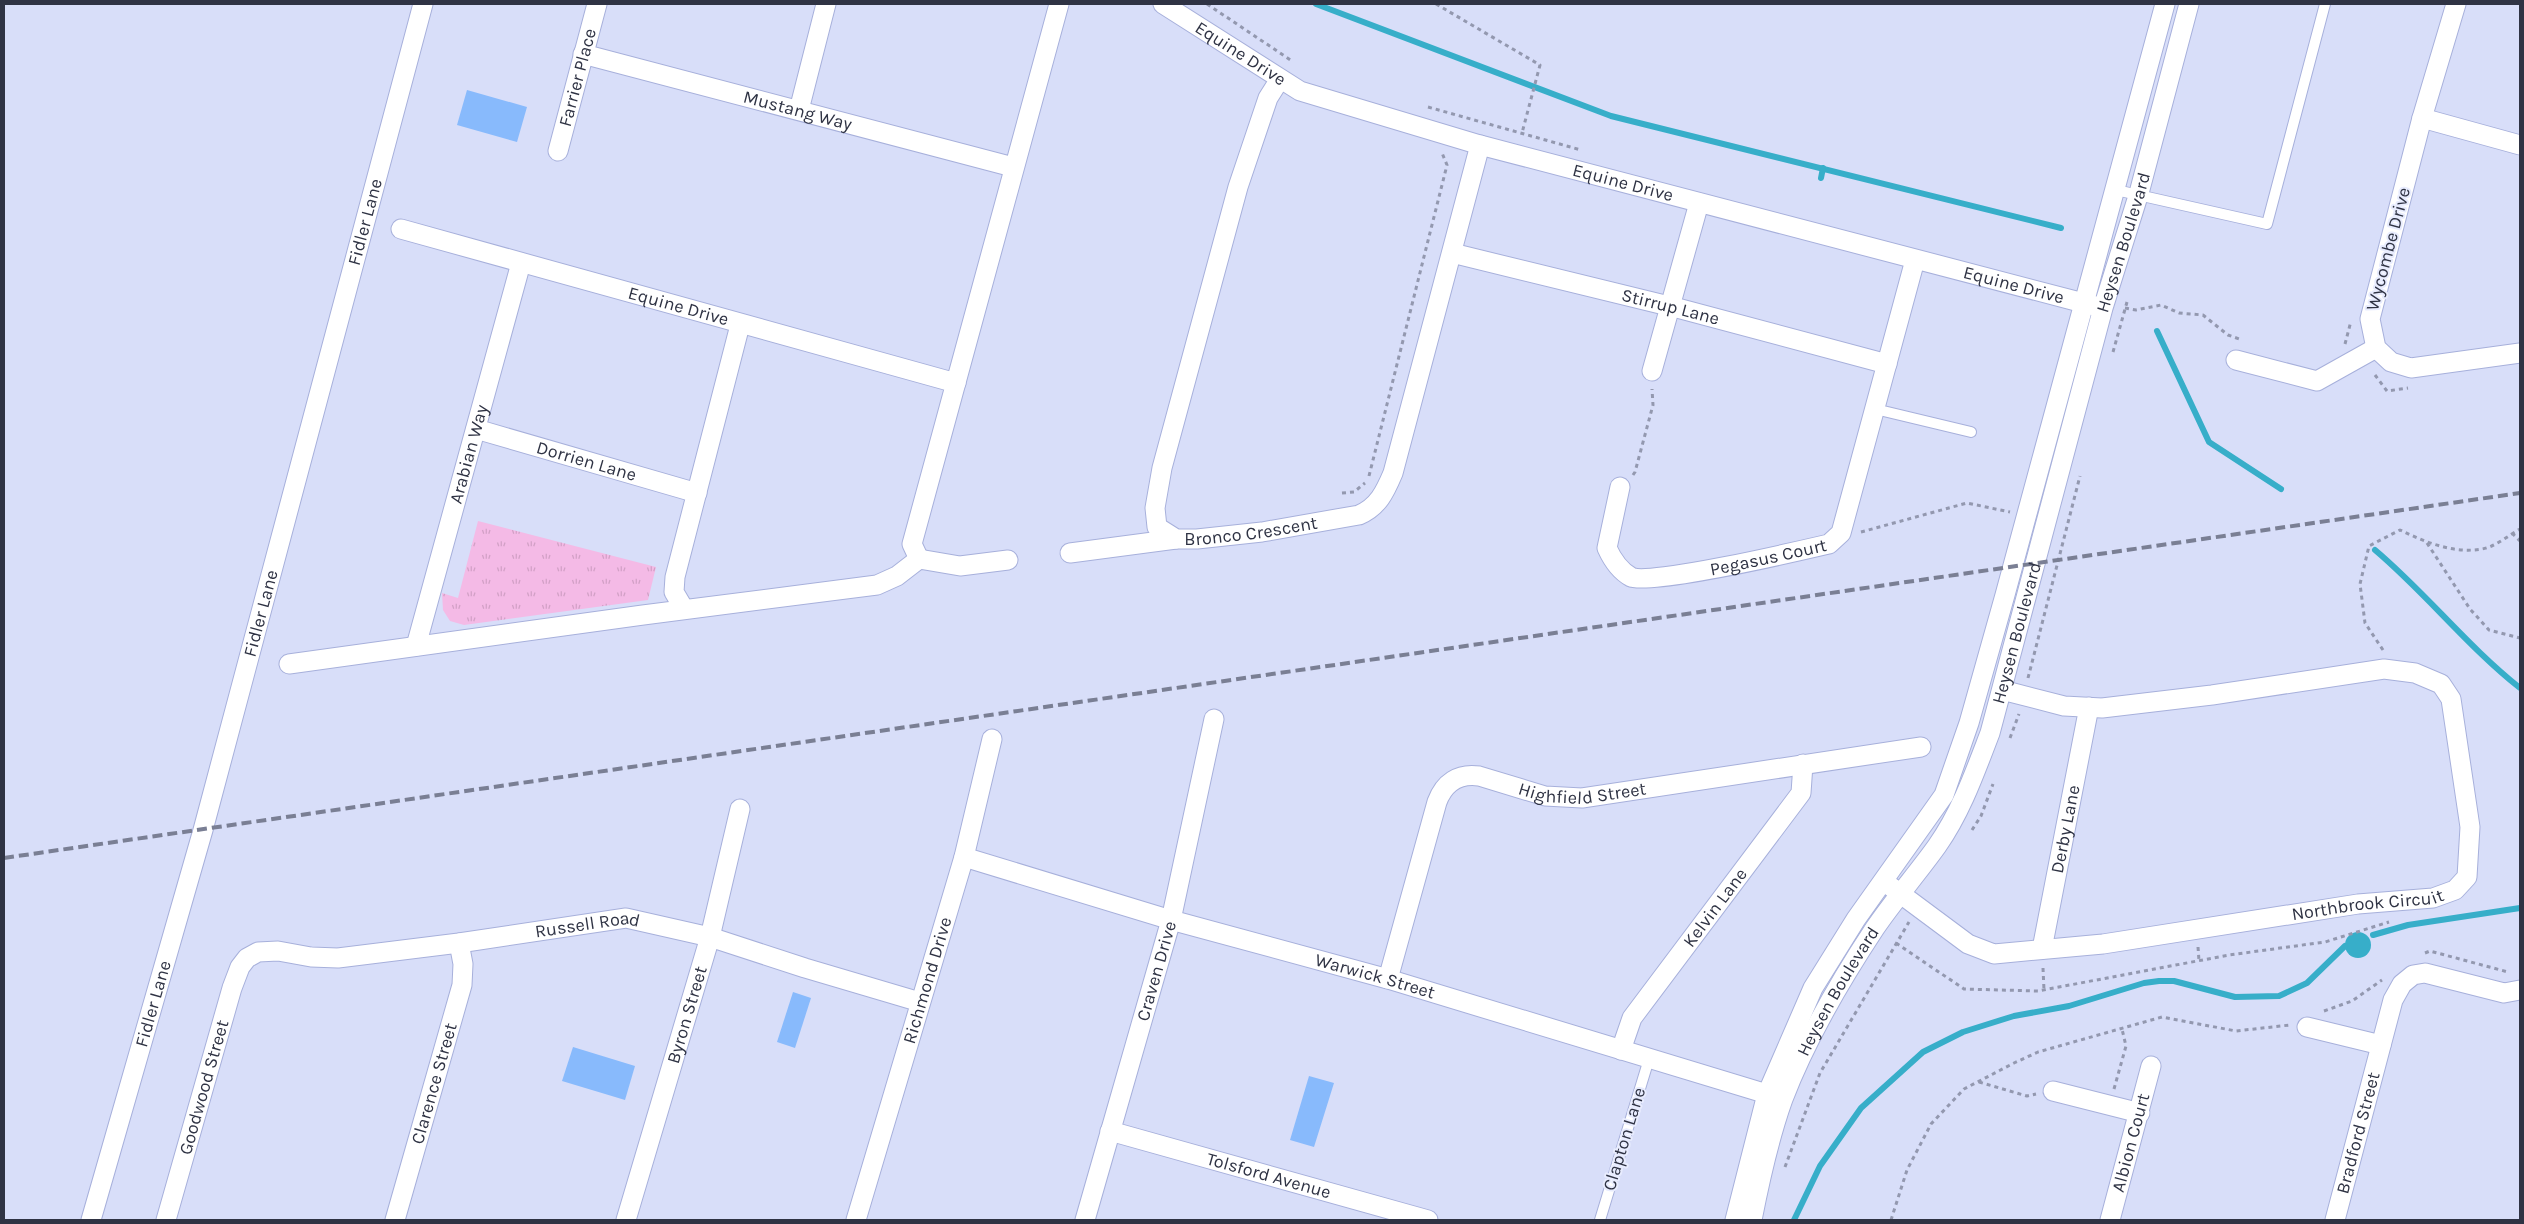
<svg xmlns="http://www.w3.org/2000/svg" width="2524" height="1224" viewBox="0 0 2524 1224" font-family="Karla,sans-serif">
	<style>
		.park { fill: url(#park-tufts) }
		.water { fill: #37aec9 }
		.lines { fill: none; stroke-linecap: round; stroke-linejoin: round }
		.stream { stroke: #37aec9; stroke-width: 6 }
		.building { fill: #88bafc }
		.lane-casing { stroke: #a7b0db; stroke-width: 12 }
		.street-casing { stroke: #a7b0db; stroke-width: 21 }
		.path { stroke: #9398af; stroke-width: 3; stroke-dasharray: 4 4; stroke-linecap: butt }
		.lane { stroke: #fff; stroke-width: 10 }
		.street { stroke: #fff; stroke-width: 19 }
		.rail { stroke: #7a7f94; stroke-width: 4; stroke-dasharray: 10 5; stroke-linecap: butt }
		.labels { text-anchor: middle; stroke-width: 4; stroke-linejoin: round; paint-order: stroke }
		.street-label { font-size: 18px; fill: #2f3344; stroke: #e8ecfe }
	</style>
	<defs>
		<pattern id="park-tufts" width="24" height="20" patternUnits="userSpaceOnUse" patternTransform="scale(1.25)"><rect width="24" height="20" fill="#f4bae6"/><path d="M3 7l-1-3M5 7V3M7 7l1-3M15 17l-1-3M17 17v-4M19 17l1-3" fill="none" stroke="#d2a0c6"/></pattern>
	</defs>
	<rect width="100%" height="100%" fill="#d8def9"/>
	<!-- park -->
	<polygon class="park" points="478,521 656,567 648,600 464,625 450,621 443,610 442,593 458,598"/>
	<!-- water -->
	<circle class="water" cx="2358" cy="945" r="13"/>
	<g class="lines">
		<!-- stream -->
		<g class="stream">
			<polyline points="1316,4 1611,116 2061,228"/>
			<polyline points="1821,178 1823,168"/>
			<polyline points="2157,331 2209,442 2281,489"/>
			<path d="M2375,550C2426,593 2467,646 2520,688"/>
			<polyline points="2373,935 2408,925 2520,908"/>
			<polyline points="1794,1220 1820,1166 1861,1108 1923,1052 1963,1032 2014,1016 2069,1006 2144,983 2159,981 2174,981 2235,997 2279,996 2307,983 2345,946"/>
		</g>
	</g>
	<!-- building -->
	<g class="building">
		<polygon points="467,90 527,107 517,142 457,125"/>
		<polygon points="793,992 811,998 795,1048 777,1042"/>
		<polygon points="573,1047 635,1066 625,1100 562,1081"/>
		<polygon points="1309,1076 1334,1083 1314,1147 1290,1140"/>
	</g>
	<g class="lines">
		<defs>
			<g id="lane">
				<polyline points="2116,190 2267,224 2325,4"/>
				<polyline points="1875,409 1971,432"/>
				<polyline points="1600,1220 1649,1059"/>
			</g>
			<g id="street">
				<path id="s1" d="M1163,4L1300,91L1480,145L2095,306"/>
				<polyline points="2456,4 2422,118 2370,319 2376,348 2391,362 2411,368 2520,353"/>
				<path id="s2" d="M583,54L1013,167"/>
				<path id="s3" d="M1280,79L1268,98L1238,187L1162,468L1155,508L1157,527L1176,539H1197L1262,532L1359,515C1378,507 1385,492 1393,473L1480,145"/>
				<polyline points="799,110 826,4"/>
				<polyline points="2422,118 2520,145"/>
				<path id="s4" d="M558,151L597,4"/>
				<path id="s5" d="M401,229L956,383"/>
				<path id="s6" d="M1452,253L1681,309L1887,364"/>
				<polyline points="2236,360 2317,381 2376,348"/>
				<polyline points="1652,371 1699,203"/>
				<path id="s7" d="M476,429L697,493"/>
				<path id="s8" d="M1620,487L1607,548C1612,559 1620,571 1631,577C1650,586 1799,551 1829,544L1841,533L1915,260"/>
				<polyline points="1070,553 1176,539"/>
				<polyline points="919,559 912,544 1059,4"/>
				<polyline points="684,609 674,592 675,577 740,325"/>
				<path id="s9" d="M416,646L521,263"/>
				<polyline points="289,664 643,615 877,585 897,576 919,559 960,566 1008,560"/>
				<path id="s10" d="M964,857L1171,920L1388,979L1777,1097"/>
				<path id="s11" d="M1890,886L1968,944L1994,954L2103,944L2358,904L2433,898L2455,890L2467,877L2470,827L2451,699L2441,684L2415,673L2384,669L2212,695L2102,708L2064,706L2002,690"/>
				<path id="s12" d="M2042,949L2089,707"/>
				<path id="s13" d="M1388,979L1437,802C1444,783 1458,773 1479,776L1545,796L1582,798L1921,747"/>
				<polyline points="2307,1027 2381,1045"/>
				<path id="s14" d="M1621,1050L1632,1018L1801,793L1803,764"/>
				<polyline points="2053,1091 2140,1113"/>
				<path id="s15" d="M1110,1131L1428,1220"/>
				<path id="s16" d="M91,1220L203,830L423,4"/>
				<path id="s17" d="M166,1220L232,988L240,967L247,958L258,952L278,951L311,957L338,958L459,943L626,918L710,937L805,968L920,1002"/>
				<path id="s18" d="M395,1220L462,985L463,964L459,943"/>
				<path id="s19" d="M626,1220L710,937L740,809"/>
				<path id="s20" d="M856,1220L964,857L992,739"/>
				<path id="s21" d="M1085,1220L1171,920L1214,719"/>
				<polyline points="1735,1220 1767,1094 1813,988 1856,919 1944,795 1969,723 2005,595 2165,4"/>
				<path id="s22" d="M1752,1220C1760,1179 1769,1138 1783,1099C1806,1039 1840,981 1875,928C1894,900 1917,874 1937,846C1961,812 1975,772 1990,733L2103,308L2139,193L2189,4"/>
				<path id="s23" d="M2110,1220L2151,1066"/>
				<path id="s24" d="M2335,1220L2393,1000L2402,984L2413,975L2425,973L2504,993L2520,990"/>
			</g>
		</defs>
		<!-- lane casing -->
		<use href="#lane" class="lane-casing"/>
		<!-- street casing -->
		<use href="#street" class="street-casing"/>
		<!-- path -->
		<g class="path">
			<polyline points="1207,4 1292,61"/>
			<polyline points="1436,4 1540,65 1522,133"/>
			<polyline points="1428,107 1581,150"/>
			<polyline points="2125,308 2136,310 2161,305 2179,313 2203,315 2228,335 2242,340"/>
			<polyline points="2345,344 2351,321"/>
			<polyline points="2113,352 2127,302"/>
			<polyline points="2375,375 2387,391 2408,388"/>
			<polyline points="1633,475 1635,472 1653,405 1652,389"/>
			<polyline points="1369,476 1447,165 1442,153"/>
			<polyline points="1342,493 1354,492 1365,483"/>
			<polyline points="1861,532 1967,503 2010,512"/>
			<polyline points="2512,533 2520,541"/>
			<polyline points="2427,543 2470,609 2489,630 2520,638"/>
			<path d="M2383,650L2365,623L2360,584L2369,546L2400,530C2425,542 2453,554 2482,549C2495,547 2509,535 2520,529"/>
			<polyline points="2028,678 2080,476"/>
			<polyline points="2010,738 2019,714"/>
			<polyline points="1972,830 1981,816 1993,784"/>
			<polyline points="1896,943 1964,989 2038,991 2229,955 2325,942 2389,922"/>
			<polyline points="2198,947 2199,961"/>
			<polyline points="2425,953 2430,951 2508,972"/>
			<polyline points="2043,968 2044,990"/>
			<polyline points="2324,1011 2352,1001 2382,980"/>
			<polyline points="1979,1082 2027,1096 2036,1094"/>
			<polyline points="2114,1089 2126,1046 2122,1029"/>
			<polyline points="1785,1167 1820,1073 1909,922"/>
			<polyline points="1891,1220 1907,1170 1931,1124 1964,1089 2014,1063 2038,1052 2162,1017 2236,1031 2290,1025"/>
		</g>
		<!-- lane -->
		<use href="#lane" class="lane"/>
		<!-- street -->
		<use href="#street" class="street"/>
		<!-- rail -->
		<polyline class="rail" points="4,858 2520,493"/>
	</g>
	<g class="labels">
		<!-- street labels -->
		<g class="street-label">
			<text dy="6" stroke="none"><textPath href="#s1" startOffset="92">Equine Drive</textPath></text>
			<text dy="6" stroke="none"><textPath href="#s4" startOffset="76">Farrier Place</textPath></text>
			<text dy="6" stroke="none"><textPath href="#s2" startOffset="222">Mustang Way</textPath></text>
			<text dy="6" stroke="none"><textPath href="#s1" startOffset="498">Equine Drive</textPath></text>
			<text dy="6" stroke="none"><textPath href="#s16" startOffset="1035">Fidler Lane</textPath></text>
			<text dy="6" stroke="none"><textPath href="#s22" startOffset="1056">Heysen Boulevard</textPath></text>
			<text transform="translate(2388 249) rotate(-75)" y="6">Wycombe Drive</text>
			<text dy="6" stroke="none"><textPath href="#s1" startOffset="902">Equine Drive</textPath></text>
			<text dy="6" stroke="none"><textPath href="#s5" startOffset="288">Equine Drive</textPath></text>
			<text dy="6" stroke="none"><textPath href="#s6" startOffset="225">Stirrup Lane</textPath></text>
			<text dy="6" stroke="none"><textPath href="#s9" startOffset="199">Arabian Way</textPath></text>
			<text dy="6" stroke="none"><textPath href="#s7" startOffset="115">Dorrien Lane</textPath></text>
			<text dy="6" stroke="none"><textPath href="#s3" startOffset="565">Bronco Crescent</textPath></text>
			<text dy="6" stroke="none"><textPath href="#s8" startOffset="240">Pegasus Court</textPath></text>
			<text dy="6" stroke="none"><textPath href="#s16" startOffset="630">Fidler Lane</textPath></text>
			<text dy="6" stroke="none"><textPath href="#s22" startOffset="651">Heysen Boulevard</textPath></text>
			<text dy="6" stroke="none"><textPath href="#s13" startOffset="344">Highfield Street</textPath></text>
			<text dy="6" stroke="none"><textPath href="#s12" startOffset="122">Derby Lane</textPath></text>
			<text dy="6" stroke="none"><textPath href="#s11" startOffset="502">Northbrook Circuit</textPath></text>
			<text dy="6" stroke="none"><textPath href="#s14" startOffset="172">Kelvin Lane</textPath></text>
			<text dy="6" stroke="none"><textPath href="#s17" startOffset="620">Russell Road</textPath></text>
			<text dy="6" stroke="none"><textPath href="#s21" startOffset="259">Craven Drive</textPath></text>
			<text dy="6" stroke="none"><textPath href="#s10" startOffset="428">Warwick Street</textPath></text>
			<text dy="6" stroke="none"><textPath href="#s20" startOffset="250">Richmond Drive</textPath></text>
			<text dy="6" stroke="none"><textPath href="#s22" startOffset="246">Heysen Boulevard</textPath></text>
			<text dy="6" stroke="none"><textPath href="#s16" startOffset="225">Fidler Lane</textPath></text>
			<text dy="6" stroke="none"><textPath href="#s19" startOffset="214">Byron Street</textPath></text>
			<text dy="6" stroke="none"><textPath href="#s18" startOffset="142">Clarence Street</textPath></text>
			<text dy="6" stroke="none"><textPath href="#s17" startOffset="138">Goodwood Street</textPath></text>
			<text dy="6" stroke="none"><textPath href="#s24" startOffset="90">Bradford Street</textPath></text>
			<text transform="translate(1624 1139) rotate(-73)" y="6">Clapton Lane</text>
			<text dy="6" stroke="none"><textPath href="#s23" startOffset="80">Albion Court</textPath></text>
			<text dy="6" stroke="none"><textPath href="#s15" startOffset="165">Tolsford Avenue</textPath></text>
		</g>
	</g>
	<!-- border -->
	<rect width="2524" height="1224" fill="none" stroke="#2f3344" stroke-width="10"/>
</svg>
